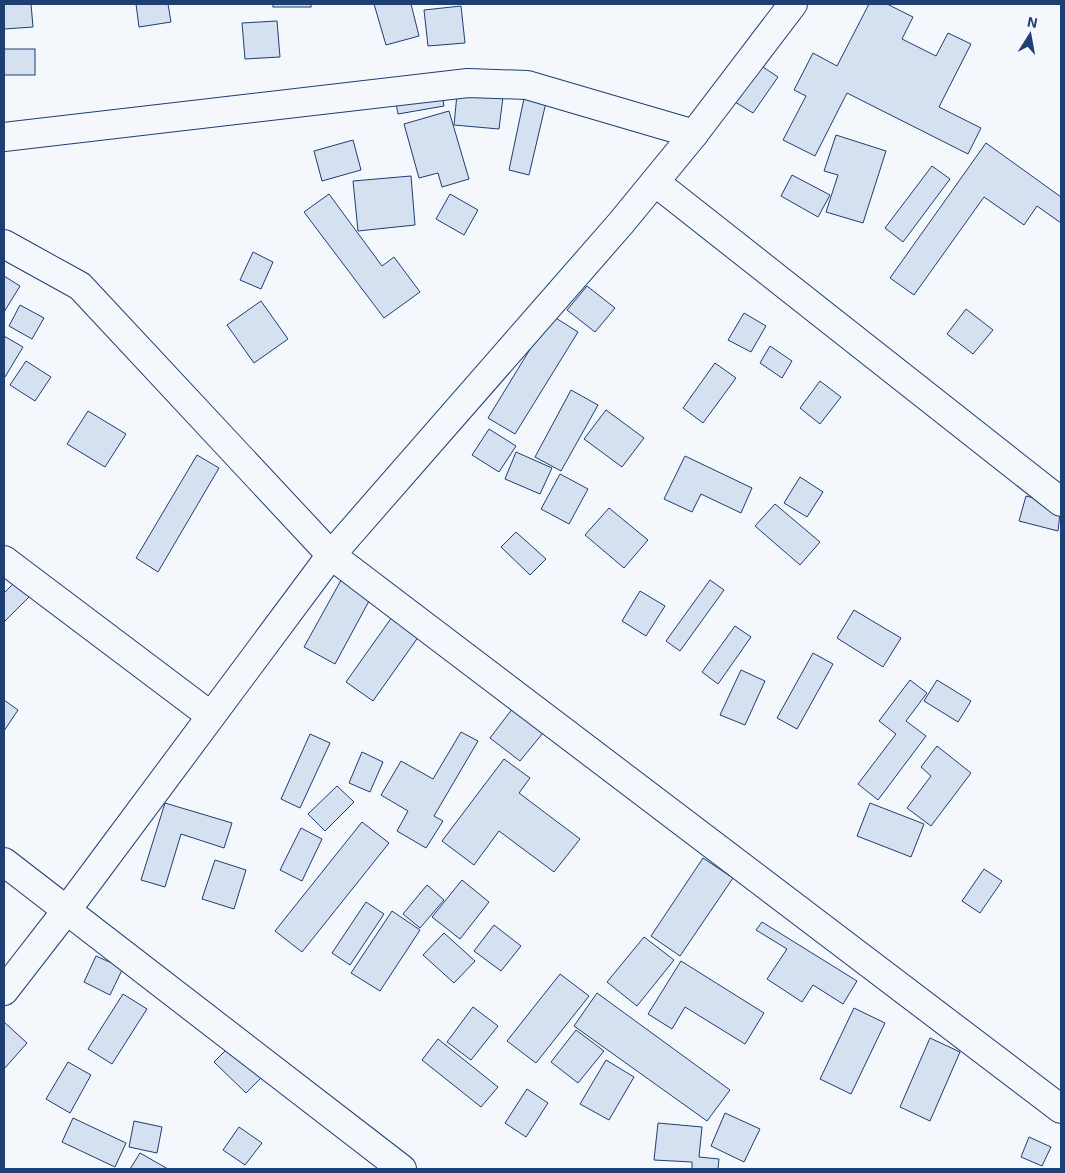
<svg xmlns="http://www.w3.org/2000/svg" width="1065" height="1173" viewBox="0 0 1065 1173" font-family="'Exo 2',sans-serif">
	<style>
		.building { fill: #d5e0f0; stroke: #1d3f73 }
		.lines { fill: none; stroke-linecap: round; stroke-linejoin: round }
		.minor-casing { stroke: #1d3f73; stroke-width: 30 }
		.minor { stroke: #f4f7fb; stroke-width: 28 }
	</style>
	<rect width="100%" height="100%" fill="#f4f7fb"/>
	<!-- building -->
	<g class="building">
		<polygon points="4,4 31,4 33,27 4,29"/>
		<polygon points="136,4 168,4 171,22 139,27"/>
		<rect x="273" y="4" width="38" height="3"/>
		<polygon points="374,4 411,4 419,36 386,45"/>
		<polygon points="869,4 887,4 913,17 902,39 936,56 948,33 971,44 939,107 981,128 968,154 847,93 815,156 783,140 806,96 794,90 813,53 837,66"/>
		<polygon points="461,6 465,43 428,46 424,10"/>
		<polygon points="277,21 280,57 245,59 242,23"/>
		<rect x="4" y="49" width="31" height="26"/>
		<polygon points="760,65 778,77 753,113 735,102"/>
		<polygon points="440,84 444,106 398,114 394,92"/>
		<polygon points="458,84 504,89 499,129 454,125"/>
		<polygon points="526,89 548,94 529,175 509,170"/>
		<polygon points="449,111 469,179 442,187 438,173 419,178 404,124"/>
		<polygon points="836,135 886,151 863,223 826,212 838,175 824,171"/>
		<polygon points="353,140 361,170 322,181 314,151"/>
		<polygon points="986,143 1061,197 1061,223 1037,206 1024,225 984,197 914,295 890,278"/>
		<polygon points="932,166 950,179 903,242 885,228"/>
		<polygon points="792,175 830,195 818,217 781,196"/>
		<polygon points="411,176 415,225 358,231 353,181"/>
		<polygon points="329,194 382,266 394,257 420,292 384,318 304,212"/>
		<polygon points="450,194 478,210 464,235 436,219"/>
		<polygon points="253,252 273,262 261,289 240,280"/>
		<polygon points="4,276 20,286 4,312"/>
		<polygon points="587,286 615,308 595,332 567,310"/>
		<polygon points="261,301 288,339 254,363 227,325"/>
		<polygon points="20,305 44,318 32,339 9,326"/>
		<polygon points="966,309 993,330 973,354 947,334"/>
		<polygon points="744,313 766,326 751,352 728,340"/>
		<polygon points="551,315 578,332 515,434 488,418"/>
		<polygon points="4,336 23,347 5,377 4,377"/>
		<polygon points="770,346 792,361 782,378 760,363"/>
		<polygon points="26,361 51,377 35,401 10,385"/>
		<polygon points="715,363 736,378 703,423 683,408"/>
		<polygon points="820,381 841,397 820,424 800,408"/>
		<polygon points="571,390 598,405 561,471 535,457"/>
		<polygon points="606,410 644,438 622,467 584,439"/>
		<polygon points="88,411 126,434 105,467 67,444"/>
		<polygon points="489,429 516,446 499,472 472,455"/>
		<polygon points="516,452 552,468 540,494 505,479"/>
		<polygon points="197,455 219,468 158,572 136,558"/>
		<polygon points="685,456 752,488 741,513 701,494 692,512 664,499"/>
		<polygon points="560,474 588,489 569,524 541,509"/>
		<polygon points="800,477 823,492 807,517 784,503"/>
		<polygon points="1026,496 1061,505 1058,531 1019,521"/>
		<polygon points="775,504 820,542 800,565 755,526"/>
		<polygon points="609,508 648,540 624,568 585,535"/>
		<polygon points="516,532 546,559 530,575 501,547"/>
		<polygon points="345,573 375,590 335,664 304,647"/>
		<polygon points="710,580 724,590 680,651 666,641"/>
		<polygon points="16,581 30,596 4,622 4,593"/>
		<polygon points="640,591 665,606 646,636 622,621"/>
		<polygon points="854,610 901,638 883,667 837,638"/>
		<polygon points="392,617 419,636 373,701 346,682"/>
		<polygon points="735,626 751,637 718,684 702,672"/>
		<polygon points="813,653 833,664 797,729 777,718"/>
		<polygon points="741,670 765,681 745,725 720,715"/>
		<polygon points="910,680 927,693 906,721 926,736 878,800 858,784 896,734 879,721"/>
		<polygon points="937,680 971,701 958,722 924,701"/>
		<polygon points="4,700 18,710 4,731"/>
		<polygon points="516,704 547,728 520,761 490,738"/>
		<polygon points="461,732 478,741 434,816 443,821 426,848 397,831 408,811 381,795 401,761 433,779"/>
		<polygon points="310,734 330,743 300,808 281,799"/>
		<polygon points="937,746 971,773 931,826 907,808 931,776 921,767"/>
		<polygon points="362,752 383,762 370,792 349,783"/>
		<polygon points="504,759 530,778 519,793 580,839 554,872 499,831 474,865 442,841"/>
		<polygon points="337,786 354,802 325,831 308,814"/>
		<polygon points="165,803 232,823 224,848 181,834 165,887 141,880"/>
		<polygon points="870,803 924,824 911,857 857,836"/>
		<polygon points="362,822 389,843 302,952 275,931"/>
		<polygon points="301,828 322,839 302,881 280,870"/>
		<polygon points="703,858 733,878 680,956 651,936"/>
		<polygon points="215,860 246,870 234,909 202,899"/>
		<polygon points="984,869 1002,881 980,913 962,901"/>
		<polygon points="462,880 489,902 460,939 432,917"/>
		<polygon points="427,885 444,900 420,928 403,914"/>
		<polygon points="366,902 384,914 350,965 332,953"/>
		<polygon points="392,911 420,930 380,991 351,973"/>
		<polygon points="762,922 857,981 843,1004 813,985 802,1002 767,979 787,949 756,930"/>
		<polygon points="494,925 521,946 501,971 474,951"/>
		<polygon points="444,933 475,961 454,983 423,955"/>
		<polygon points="644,937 674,960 637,1006 607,982"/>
		<polygon points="96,956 123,968 110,995 84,982"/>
		<polygon points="681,961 764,1013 745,1044 685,1007 672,1029 648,1014"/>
		<polygon points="560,974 589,996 536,1063 507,1041"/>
		<polygon points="597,993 730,1090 707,1121 574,1026"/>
		<polygon points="123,994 147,1009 112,1064 88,1049"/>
		<polygon points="473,1007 498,1026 471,1060 447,1042"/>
		<polygon points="854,1008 885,1023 851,1094 820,1079"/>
		<polygon points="4,1022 27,1043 4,1069"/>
		<polygon points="576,1030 604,1051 578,1083 551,1062"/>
		<polygon points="930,1038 960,1052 930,1121 900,1107"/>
		<polygon points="438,1039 498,1087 481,1107 422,1060"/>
		<polygon points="233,1043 265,1074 246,1093 214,1062"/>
		<polygon points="606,1060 634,1077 609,1120 580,1104"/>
		<polygon points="68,1062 91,1075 70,1113 46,1099"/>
		<polygon points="527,1089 548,1103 526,1137 505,1123"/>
		<polygon points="725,1113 760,1129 744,1162 711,1146"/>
		<polygon points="73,1118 126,1143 115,1167 62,1142"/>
		<polygon points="134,1121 162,1127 157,1153 129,1147"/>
		<polygon points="658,1123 702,1127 699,1157 719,1159 718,1169 692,1169 692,1162 654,1160"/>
		<polygon points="239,1127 262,1143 245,1165 223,1150"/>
		<polygon points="1029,1137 1051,1147 1042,1166 1021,1157"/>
		<polygon points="140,1153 168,1169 130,1169"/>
	</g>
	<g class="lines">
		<defs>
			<g id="minor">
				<polyline points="4,137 468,83 527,85 694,134"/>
				<polyline points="655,182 1061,502"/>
				<polyline points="4,244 80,286 331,555 1061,1109"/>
				<polyline points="4,560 211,716"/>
				<polyline points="4,862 402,1169"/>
				<polyline points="4,991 66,911 331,555 621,223 694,134 793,4"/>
			</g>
		</defs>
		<!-- minor casing -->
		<use href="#minor" class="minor-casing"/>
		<!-- minor -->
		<use href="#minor" class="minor"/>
	</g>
	<!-- border -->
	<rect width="1065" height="1173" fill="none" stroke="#1d3f73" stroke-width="10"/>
	<!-- north arrow -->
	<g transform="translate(1030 35) rotate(11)" stroke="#f4f7fb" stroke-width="4" paint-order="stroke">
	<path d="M0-4L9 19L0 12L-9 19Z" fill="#1d3f73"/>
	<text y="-8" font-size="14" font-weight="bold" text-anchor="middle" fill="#1d3f73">N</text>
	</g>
</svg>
